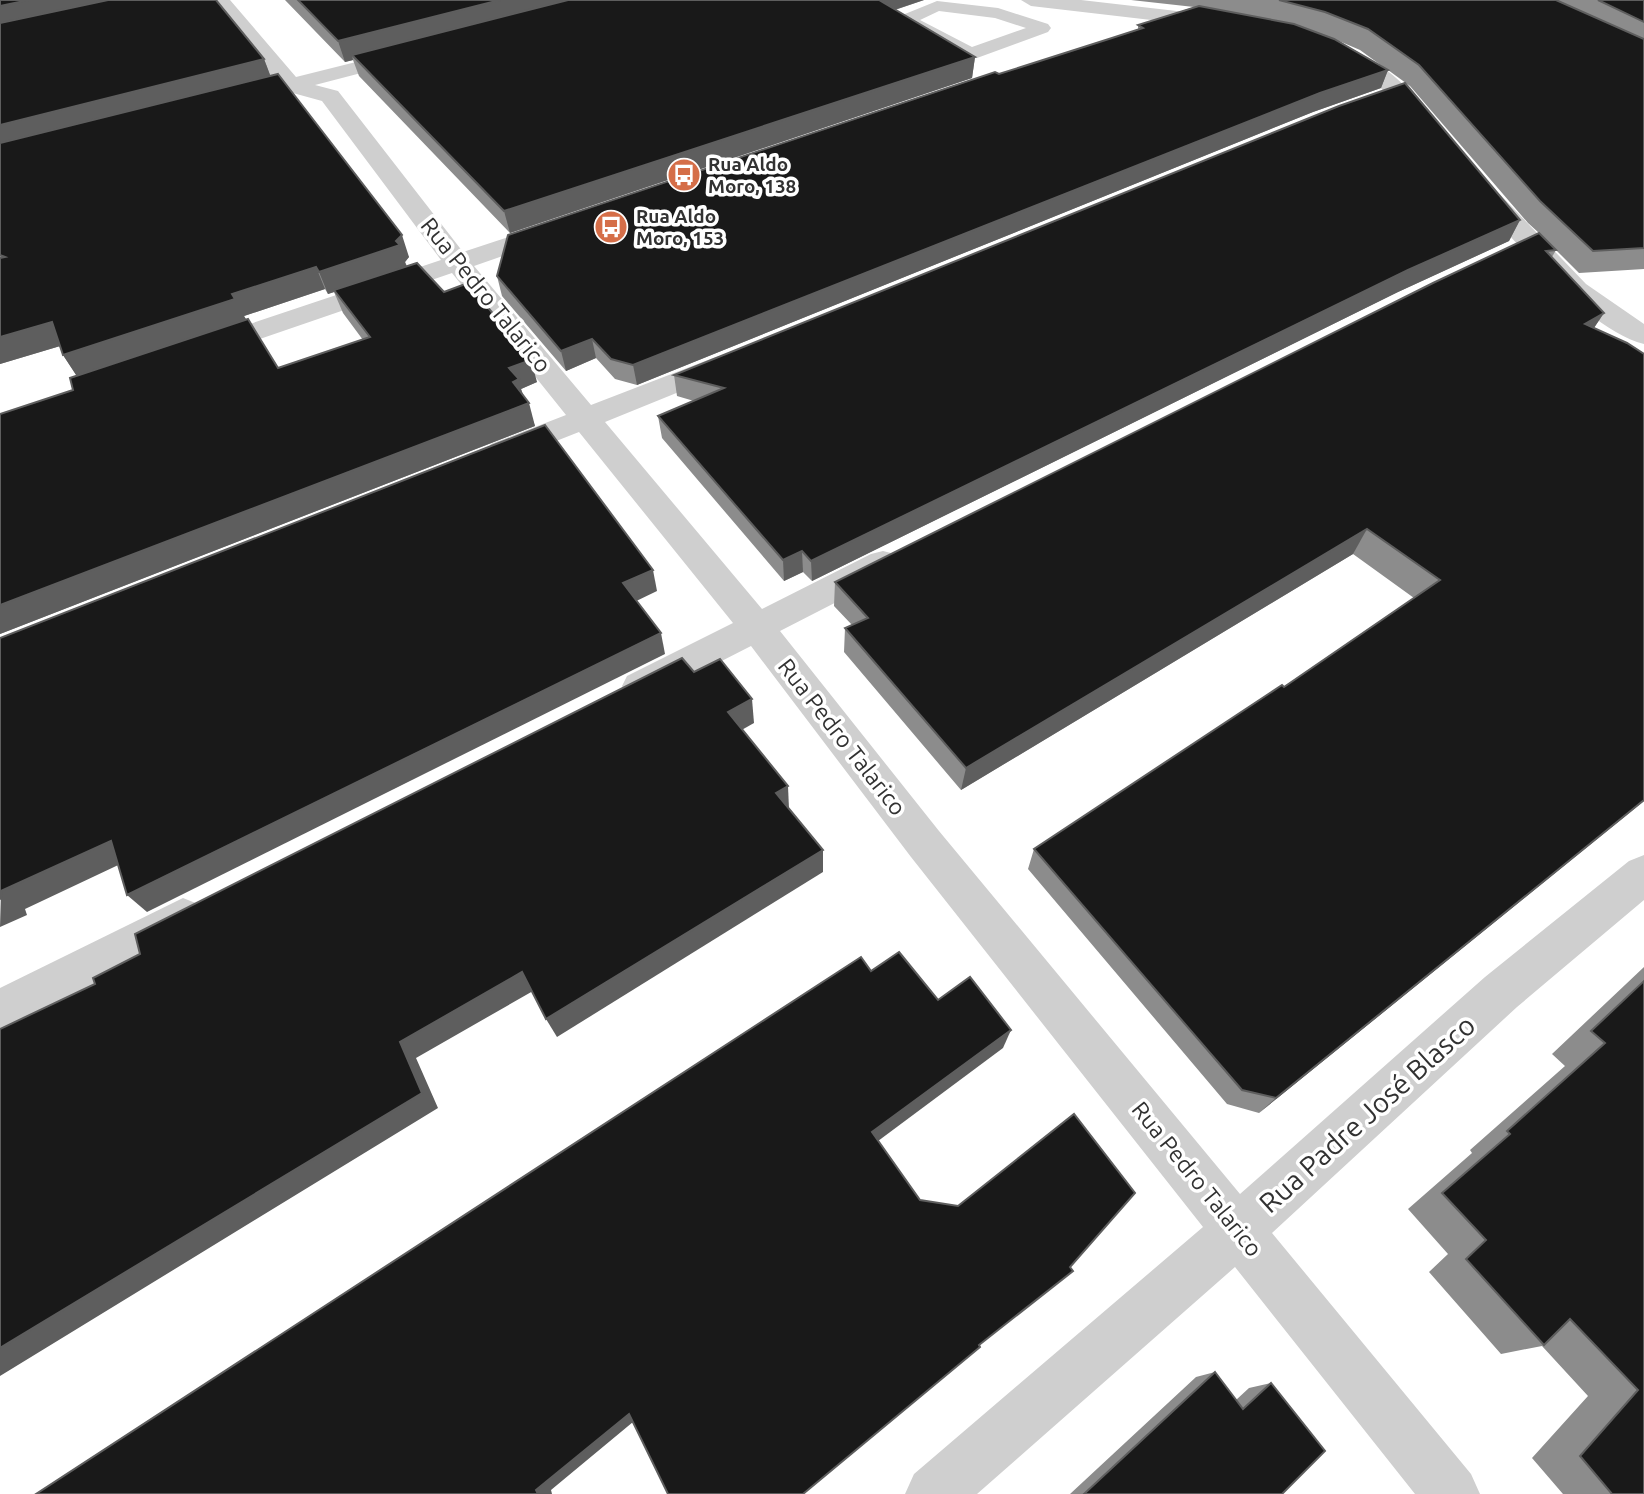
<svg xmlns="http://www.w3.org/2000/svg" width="1644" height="1494" viewBox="0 0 1644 1494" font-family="Ubuntu,sans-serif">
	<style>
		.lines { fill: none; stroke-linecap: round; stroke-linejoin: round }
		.service { fill: #cfcfcf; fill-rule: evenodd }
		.minor { fill: #cfcfcf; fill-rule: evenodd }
		.tertiary { fill: #cfcfcf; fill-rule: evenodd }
		.wall { fill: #8c8c8c; fill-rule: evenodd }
		.shaded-wall { fill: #5e5e5e }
		.building { fill: #191919; stroke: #5e5e5e; stroke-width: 2 }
		.labels { text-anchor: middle; stroke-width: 7; stroke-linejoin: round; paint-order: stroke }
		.far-poi-label { font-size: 19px; font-weight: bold; fill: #323232; stroke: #fff; text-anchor: start }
		.street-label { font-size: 23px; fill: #323232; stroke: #fff }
		.near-street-label { font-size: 28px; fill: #323232; stroke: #fff }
	</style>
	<rect width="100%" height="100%" fill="#fff"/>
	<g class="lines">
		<!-- service -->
		<path class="service" d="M937,1L998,8L1048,24L1051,28L1048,32L977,58L962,56L897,20L900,16ZM939,11L995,18L1026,28L972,47L920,20Z"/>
		<!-- minor -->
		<g class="minor">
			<polygon points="210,0 230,0 296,77 408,49 415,51 418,55 415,59 315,85 338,91 463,252 545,225 554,222 563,225 567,230 563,235 474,266 591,405 713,358 723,355 733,358 737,364 733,370 605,422 762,609 871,554 883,551 895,554 900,563 895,572 780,631 939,831 1240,1194 1485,977 1629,861 1644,855 1644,900 1517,1007 1272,1233 1471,1474 1480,1494 1415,1494 1235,1267 977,1494 905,1494 914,1474 1203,1227 911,857 751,646 653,696 640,701 627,696 622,686 627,676 733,623 579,432 513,458 502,461 491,458 487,451 491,444 566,415 452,273 216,354 206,357 196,354 192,348 196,342 441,260 322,101 282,90"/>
			<polygon points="183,898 198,904 204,918 198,932 0,1033 0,988"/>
		</g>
		<!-- tertiary -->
		<g class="tertiary">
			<polygon points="1021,0 1081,0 1220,16 1227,18 1230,22 1227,26 1220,28 1031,6"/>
			<path d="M1339,45C1379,55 1411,91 1437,121L1440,126L1437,131H1421C1405,112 1389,94 1370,79C1358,69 1337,63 1329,51L1332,47Z"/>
			<path d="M1480,181L1489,183L1586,284L1644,324V344C1587,330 1512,237 1471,193L1468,188L1471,183Z"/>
		</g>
	</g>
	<!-- wall -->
	<g class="wall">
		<path d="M0,0L264,59L270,75L409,257L405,262L407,266L444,292L537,382L521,389L535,426L0,634V414L73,390L77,376L63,355L60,346L0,364ZM325,289L328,294L334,292L343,313L363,340L278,368L244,316Z"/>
		<polygon points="285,0 924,0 895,10 975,57 972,78 510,233 359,76 353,60 345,62"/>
		<path d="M1131,0H1644V269L1579,273L1556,250L1552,257L1604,313L1594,328L1600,836L1259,1113L1227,1104L1028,869L1034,849L1284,687L1414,598L1353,554L961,790L844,652L845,628L852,625L834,606L835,582L1539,233L1528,223L1410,86L1388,70L1381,88L1313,112L637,385L615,379L596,358L566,371L502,296L497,276L999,74L1138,30V25L1194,7ZM1339,41L1360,50L1386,69Z"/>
		<polygon points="1520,220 1509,241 1398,292 812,581 803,572 784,581 662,438 658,416 694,401 677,396 674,375"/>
		<polygon points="1644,967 1644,1494 1563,1494 1532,1458 1588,1396 1542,1346 1501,1354 1429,1272 1448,1254 1408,1209 1472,1153 1470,1150 1565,1066 1552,1054"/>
		<polygon points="1215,1372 1236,1400 1249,1388 1271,1383 1282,1494 1070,1494 1196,1377"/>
	</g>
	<!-- shaded-wall -->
	<g class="shaded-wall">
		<polygon points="29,0 132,0 0,29 0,6"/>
		<polygon points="500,0 584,0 352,55 353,60 345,62 338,41"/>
		<polygon points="874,0 924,0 873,17"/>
		<polygon points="975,57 972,78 510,233 504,211"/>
		<polygon points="264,59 272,80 0,150 0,125"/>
		<polygon points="1388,70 1381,88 1313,112 637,385 633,365 1320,93"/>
		<polygon points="1520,220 1509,241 1398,292 812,581 811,561 1408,270"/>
		<polygon points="402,235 409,257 405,262 407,268 328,294 319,272 396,241"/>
		<polygon points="316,267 325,289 244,316 247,321 78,378 63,355 232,294"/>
		<polygon points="1604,313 1587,338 1585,324"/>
		<polygon points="52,322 67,344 0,364 0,337"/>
		<polygon points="592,339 596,358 566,371 561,351"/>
		<polygon points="531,360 537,382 521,389 525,402 519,404 509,368"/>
		<polygon points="529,403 535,426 0,634 0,605"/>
		<polygon points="1367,529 1353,554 961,790 966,768"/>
		<polygon points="802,551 803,572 784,581 783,560"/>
		<polygon points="653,570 657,591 628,605 623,583"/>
		<polygon points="661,633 665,654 147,912 127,895"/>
		<polygon points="752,699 754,723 731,736 728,712"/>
		<polygon points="788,786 789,809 776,793"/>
		<polygon points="1644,800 1644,801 1259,1113 1276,1098"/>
		<polygon points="111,841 131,859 25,909 27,915 0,927 1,891"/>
		<polygon points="823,850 823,872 557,1037 546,1019"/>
		<polygon points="522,972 533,991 416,1058 438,1108 0,1376 0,1348 400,1042"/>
		<polygon points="1011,1030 1003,1048 870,1147 872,1132"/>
		<polygon points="629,1414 639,1417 551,1490 552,1494 538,1494 536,1490"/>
	</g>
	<!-- building -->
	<g class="building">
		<polygon points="0,0 29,0 0,6"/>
		<polygon points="108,0 216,0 264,59 0,125 0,23"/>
		<polygon points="298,0 500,0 338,41"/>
		<polygon points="568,0 879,0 975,57 504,211 352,55"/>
		<polygon points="1279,0 1556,0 1644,39 1644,248 1593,251 1540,201 1419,65 1368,29 1325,12"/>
		<polygon points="1598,0 1644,0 1644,22"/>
		<polygon points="1199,6 1294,24 1334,39 1388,70 1320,93 633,365 611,359 592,339 561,351 497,276 508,235 995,72 999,74 1112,38 1143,28 1138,25"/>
		<polygon points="278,74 402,235 396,241 400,245 319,272 316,267 232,294 235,299 63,355 52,322 0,337 0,258 5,257 0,255 0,143"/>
		<polygon points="1405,83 1520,220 1408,270 811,561 802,551 783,560 658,416 724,388 674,375 1339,106"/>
		<polygon points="1539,233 1556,250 1546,251 1604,313 1585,324 1627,343 1644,354 1644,800 1276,1098 1242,1090 1034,849 1282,685 1284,687 1440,580 1367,529 966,768 845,628 868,618 835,582 1433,283"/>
		<polygon points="417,263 444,292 468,283 531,360 509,368 519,379 513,382 529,403 0,605 0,414 73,390 70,378 248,319 278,368 370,337 334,290"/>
		<polygon points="545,425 653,570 623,583 661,633 127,895 111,841 1,891 2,898 0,899 0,638"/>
		<polygon points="682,658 694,672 720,659 752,699 728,712 788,786 776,793 823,850 546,1019 522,972 400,1042 422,1093 0,1348 0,1029 95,984 93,978 140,954 135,934"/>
		<polygon points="899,952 938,1000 970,977 1011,1030 872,1132 920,1200 958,1206 1074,1114 1135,1193 1070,1267 1073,1271 979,1345 980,1347 803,1494 668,1494 629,1414 536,1490 538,1494 36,1494 861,957 871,971"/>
		<polygon points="1644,981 1644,1494 1612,1494 1580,1456 1638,1390 1570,1319 1544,1345 1466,1259 1486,1240 1442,1193 1510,1134 1507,1131 1605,1043 1591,1031"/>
		<polygon points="1215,1372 1243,1409 1271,1383 1325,1451 1282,1494 1084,1494"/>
	</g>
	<!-- icons -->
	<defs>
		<symbol id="bus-disc" viewBox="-11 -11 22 22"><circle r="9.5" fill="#d56e48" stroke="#fff"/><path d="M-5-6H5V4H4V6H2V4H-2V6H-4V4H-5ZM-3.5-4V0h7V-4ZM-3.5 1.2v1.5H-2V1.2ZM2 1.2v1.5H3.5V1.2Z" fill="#fff"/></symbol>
	</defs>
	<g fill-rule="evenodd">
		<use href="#bus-disc" x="665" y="156" width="38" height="38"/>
		<use href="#bus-disc" x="592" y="208" width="38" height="38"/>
	</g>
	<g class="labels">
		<!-- far-poi labels -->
		<g class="far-poi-label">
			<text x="708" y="171">Rua Aldo<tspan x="708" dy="22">Moro, 138</tspan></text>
			<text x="636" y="223">Rua Aldo<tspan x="636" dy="22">Moro, 153</tspan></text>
		</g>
		<!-- street labels -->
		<g class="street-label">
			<text transform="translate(486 295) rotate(51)" y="8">Rua Pedro Talarico</text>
			<text transform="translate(842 737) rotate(52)" y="8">Rua Pedro Talarico</text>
			<text transform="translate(1197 1179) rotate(51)" y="8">Rua Pedro Talarico</text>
		</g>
		<!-- near-street labels -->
		<g class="near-street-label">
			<text transform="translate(1367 1114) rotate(-42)" y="10">Rua Padre José Blasco</text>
		</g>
	</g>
</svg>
